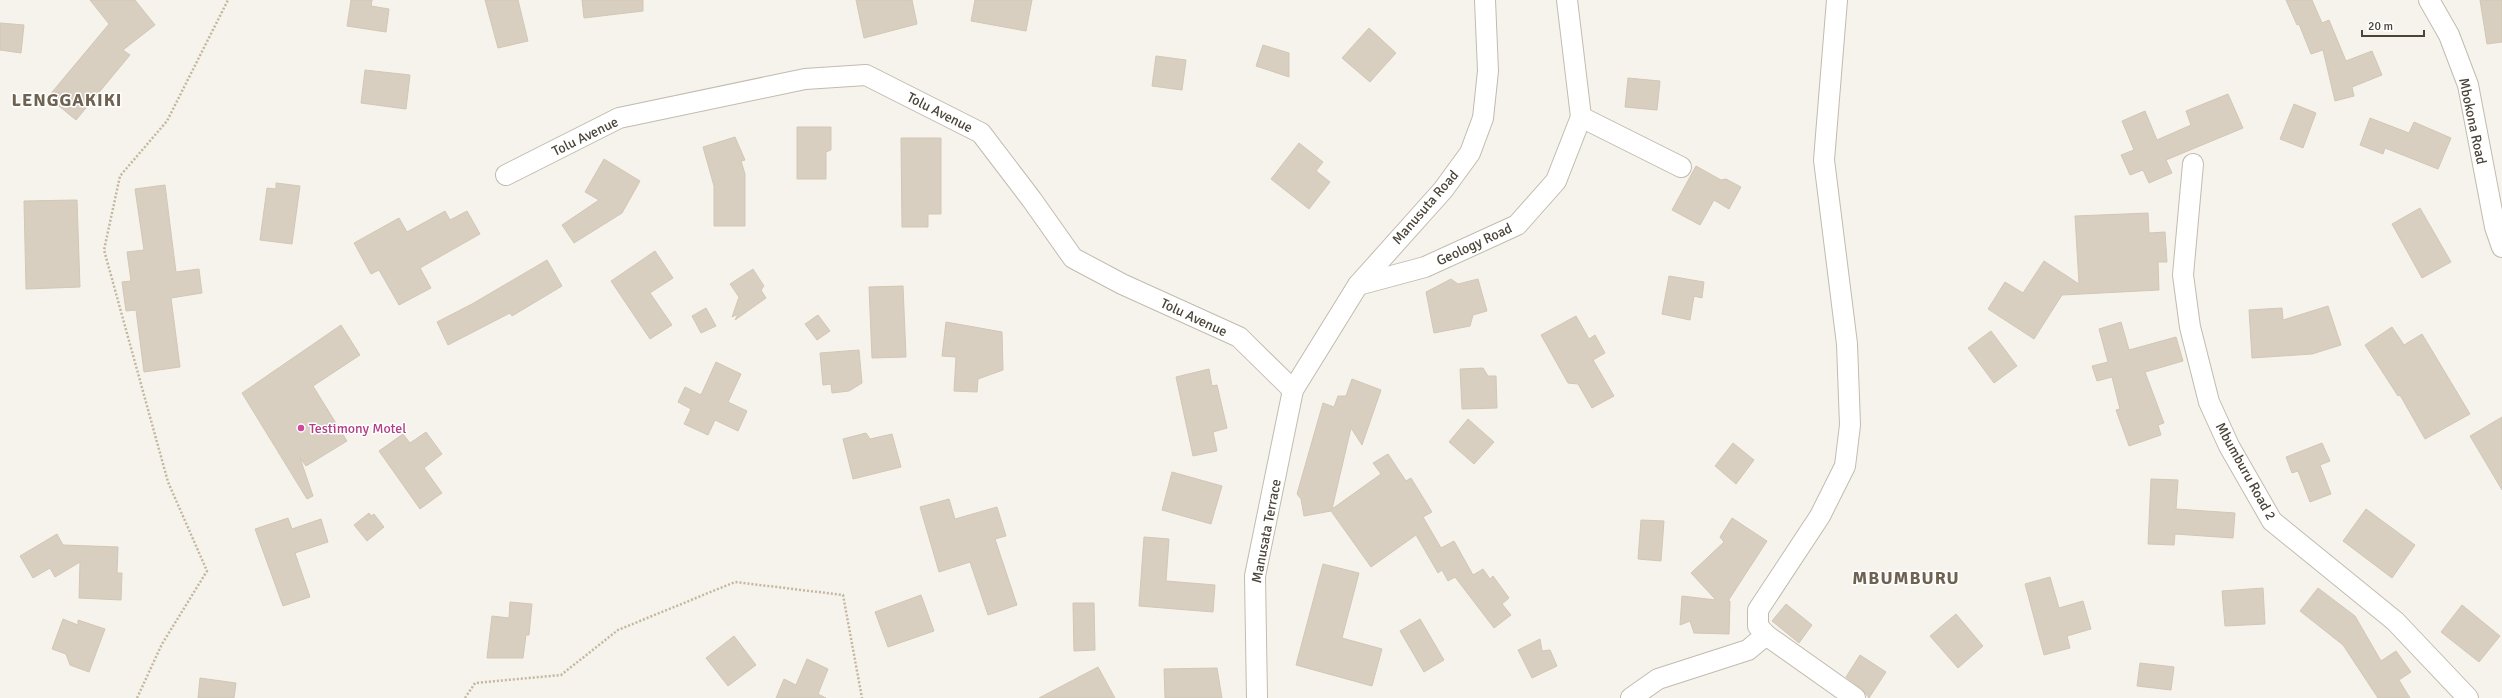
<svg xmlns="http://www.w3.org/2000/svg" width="2502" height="698" viewBox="0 0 2502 698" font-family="Signika,sans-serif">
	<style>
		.building { fill: #d8cfc1; stroke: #d3c7b4 }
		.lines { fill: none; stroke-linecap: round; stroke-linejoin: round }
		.minor-casing { stroke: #c2bbae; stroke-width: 22 }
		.path { stroke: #c4b79f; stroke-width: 2.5; stroke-dasharray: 2 2; stroke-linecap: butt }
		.minor { stroke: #fff; stroke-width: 20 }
		.hotel-dot { fill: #d1479c; stroke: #fff; stroke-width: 1.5 }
		.labels { text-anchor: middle; stroke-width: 3; stroke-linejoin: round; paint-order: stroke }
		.street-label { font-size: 14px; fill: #4b4439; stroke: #fff }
		.hotel-label { font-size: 14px; fill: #b23c85; stroke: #fff; text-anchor: start }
		.district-label { font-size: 18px; font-weight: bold; letter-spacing: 1px; fill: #6e6250; stroke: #fff }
	</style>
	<rect width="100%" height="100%" fill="#f6f3ec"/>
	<!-- building -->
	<g class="building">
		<polygon points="90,0 135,0 155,25 123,50 130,55 76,120 48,97 109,24"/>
		<polygon points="351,0 372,0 371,6 389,9 386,32 347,26"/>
		<polygon points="485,0 518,0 528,41 498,48"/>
		<polygon points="582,0 643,0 643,11 584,18"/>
		<polygon points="856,0 912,0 917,24 864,38"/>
		<polygon points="975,0 1032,0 1026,31 971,21"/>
		<polygon points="2286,0 2312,0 2322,23 2329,20 2346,61 2372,51 2382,75 2352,87 2354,96 2335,101 2323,50 2311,54 2299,24 2297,25"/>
		<polygon points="2480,0 2502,0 2502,42 2487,44"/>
		<polygon points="0,23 24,25 21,53 0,50"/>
		<polygon points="1369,28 1396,53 1370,82 1342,58"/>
		<polygon points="1263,45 1289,53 1289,77 1256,66"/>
		<polygon points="1156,56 1186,60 1182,90 1152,86"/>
		<polygon points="365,70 410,75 406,109 361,103"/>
		<polygon points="1628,78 1660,81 1657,110 1625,107"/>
		<polygon points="2228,94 2243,128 2166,160 2172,173 2149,183 2143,170 2130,175 2121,155 2134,150 2122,121 2145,111 2157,140 2191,125 2186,111"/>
		<polygon points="2294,104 2316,113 2303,148 2280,139"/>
		<polygon points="2370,118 2409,133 2414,122 2451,138 2438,169 2385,148 2383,154 2360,145"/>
		<polygon points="797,127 831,127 831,150 826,152 826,179 797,179"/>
		<polygon points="735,137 745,160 741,161 745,174 745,226 714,226 714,186 703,147"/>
		<polygon points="901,138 941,138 941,214 928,214 928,227 902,227"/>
		<polygon points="1299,143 1323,162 1316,171 1330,182 1309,209 1271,179"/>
		<polygon points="604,159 640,181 622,213 574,243 562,225 599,200 585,192"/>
		<polygon points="1696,166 1721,180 1726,179 1741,187 1729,209 1714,200 1700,225 1672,210"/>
		<polygon points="276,183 300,186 292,244 260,240 267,188 276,189"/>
		<polygon points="165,185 176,272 199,269 202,293 171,298 180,367 144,372 136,310 126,311 122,282 131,281 127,252 144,250 135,189"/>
		<polygon points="77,200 80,287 26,289 24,201"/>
		<polygon points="2420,208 2451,262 2422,278 2392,224"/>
		<polygon points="445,211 450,220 467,211 480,234 420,268 431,288 399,305 379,270 371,274 354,243 399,218 407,232"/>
		<polygon points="2148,213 2149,233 2165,232 2167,262 2158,262 2159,290 2062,295 2034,339 1988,309 2005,282 2023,293 2044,261 2079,284 2075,216"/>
		<polygon points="655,251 673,278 650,293 672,325 650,339 611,281"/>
		<polygon points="547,260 562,286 512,316 510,313 448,345 437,322 472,304"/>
		<polygon points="753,269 764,286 761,290 766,298 735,320 738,314 732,317 739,297 730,284"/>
		<polygon points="1669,276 1704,282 1702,298 1694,296 1690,320 1662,314"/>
		<polygon points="1451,279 1458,284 1478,279 1487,311 1473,315 1470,326 1434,333 1426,292"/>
		<polygon points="903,286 906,357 872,358 869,287"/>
		<polygon points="2328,306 2341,345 2312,354 2252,358 2249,310 2282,308 2283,320"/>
		<polygon points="706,308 716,326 701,333 692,316"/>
		<polygon points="818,315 830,331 817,340 805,324"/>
		<polygon points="1576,316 1589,339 1595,335 1605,353 1593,360 1614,396 1592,408 1578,384 1568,383 1541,335"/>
		<polygon points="946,322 1002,332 1003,370 978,379 977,392 954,391 956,357 942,356"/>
		<polygon points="2121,322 2129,350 2176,337 2183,361 2145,372 2164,423 2158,425 2161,435 2129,446 2116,410 2120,409 2112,377 2097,381 2092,366 2108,362 2099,329"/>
		<polygon points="341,325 360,355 313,386 347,441 306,466 300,458 313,496 307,499 242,393"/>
		<polygon points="2392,327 2404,345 2422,334 2470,414 2425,439 2400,395 2398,396 2365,345"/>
		<polygon points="1991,331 2017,366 1994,383 1968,348"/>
		<polygon points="859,350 862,383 849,391 832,393 831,384 823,385 820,353"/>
		<polygon points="716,362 741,374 728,402 747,411 738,431 715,420 708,435 684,424 691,409 678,402 685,387 701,395"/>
		<polygon points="1483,368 1488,376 1496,376 1497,408 1462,409 1460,369"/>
		<polygon points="1209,369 1212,386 1217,385 1227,428 1213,432 1217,451 1193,456 1176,377"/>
		<polygon points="1352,379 1381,390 1362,445 1351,428 1332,509 1381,474 1373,463 1388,454 1406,481 1411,478 1432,512 1423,517 1441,548 1454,541 1473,575 1483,569 1490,579 1493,576 1509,598 1502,604 1511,615 1494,628 1455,577 1448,581 1442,570 1438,573 1416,535 1371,567 1331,511 1304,516 1301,499 1297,494 1323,403 1334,407 1338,396 1346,396"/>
		<polygon points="2502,417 2502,490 2470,436"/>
		<polygon points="1468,419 1494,442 1474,464 1449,442"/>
		<polygon points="426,432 442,454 424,468 442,493 420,509 379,451 403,434 410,443"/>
		<polygon points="866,433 870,439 892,434 901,467 853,479 843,439"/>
		<polygon points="1733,443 1754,460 1736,484 1715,466"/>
		<polygon points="2322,443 2330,461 2320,465 2331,494 2310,502 2298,471 2292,473 2286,457"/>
		<polygon points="1172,472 1222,486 1211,524 1162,510"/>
		<polygon points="2151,479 2178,480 2176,509 2235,513 2233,538 2175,534 2174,545 2148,544"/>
		<polygon points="949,499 955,519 997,507 1006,536 995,539 1017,605 988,615 970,562 939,572 920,507"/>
		<polygon points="2366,509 2415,545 2392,578 2343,541"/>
		<polygon points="369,513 371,516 374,514 384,527 367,541 354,525"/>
		<polygon points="288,518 292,529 321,519 328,542 295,553 310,597 283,606 255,529"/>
		<polygon points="1732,518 1767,541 1728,601 1730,601 1729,634 1694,633 1690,621 1680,625 1682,596 1716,600 1691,573 1724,542 1720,537"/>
		<polygon points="1641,520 1664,521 1661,561 1638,559"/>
		<polygon points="57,534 63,545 118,547 117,573 122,573 121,600 79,598 80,562 55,577 50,568 33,578 20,556"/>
		<polygon points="1144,537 1169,539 1166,581 1215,585 1213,612 1139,606"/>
		<polygon points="1323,564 1359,573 1342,638 1382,649 1372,686 1296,665"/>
		<polygon points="2050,577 2059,608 2083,601 2091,629 2067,636 2070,648 2044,655 2025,584"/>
		<polygon points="2263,588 2265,624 2225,626 2222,591"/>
		<polygon points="2318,588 2355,616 2381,661 2396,651 2411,672 2399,680 2410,698 2378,698 2343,645 2300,611"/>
		<polygon points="921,595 934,631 888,647 875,612"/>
		<polygon points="510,602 532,604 529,635 526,635 523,658 487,658 492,616 509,618"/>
		<polygon points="1073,603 1094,603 1095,650 1074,651"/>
		<polygon points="1786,604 1812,625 1799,643 1772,621"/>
		<polygon points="2462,605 2500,636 2479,662 2441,632"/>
		<polygon points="1956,614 1983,646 1958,668 1930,636"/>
		<polygon points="63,619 78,625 78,620 105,629 89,672 70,665 66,654 52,649"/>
		<polygon points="1420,619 1444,660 1424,672 1400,631"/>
		<polygon points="734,636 756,665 728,686 706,658"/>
		<polygon points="1540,639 1542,651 1550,650 1557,666 1532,678 1518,650"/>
		<polygon points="1860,655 1886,672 1869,698 1862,689 1846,677"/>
		<polygon points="807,659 828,669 818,694 826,698 776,698 784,679 796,685"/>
		<polygon points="2140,663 2174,667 2171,690 2137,686"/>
		<polygon points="1098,667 1115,698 1039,698"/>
		<polygon points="1217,668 1222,698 1165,698 1164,669"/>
		<polygon points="200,678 236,683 234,698 198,698"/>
	</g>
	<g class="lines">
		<defs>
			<g id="minor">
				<polyline points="1837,0 1824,160 1847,344 1850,425 1845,466 1820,516 1758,610 1758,626 1766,635 1855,698"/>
				<polyline points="2429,0 2449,35 2468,85 2495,227 2502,247"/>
				<polyline points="1581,117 1681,167"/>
				<polyline points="2193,164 2183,275 2190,327 2209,402 2229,446 2272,521 2395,621 2468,698"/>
				<polyline points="506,175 619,118 805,79 866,75 981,133 1032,200 1073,258 1122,284 1239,337 1293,390"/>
				<polyline points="1358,285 1425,267 1517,225 1556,181 1581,117 1567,0"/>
				<polyline points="1257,698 1255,576 1293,390 1358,285 1443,190 1470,153 1483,118 1488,71 1485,0"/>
				<polyline points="1631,698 1658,679 1748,650 1766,635"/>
			</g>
		</defs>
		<!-- minor casing -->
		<use href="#minor" class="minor-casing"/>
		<!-- path -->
		<g class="path">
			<polyline points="137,698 162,644 207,571 168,482 104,250 120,176 167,121 228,0"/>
			<polyline points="465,698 475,683 561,675 618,630 735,582 843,595 862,698"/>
		</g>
		<!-- minor -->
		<use href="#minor" class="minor"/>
	</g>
	<!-- markers -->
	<circle class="hotel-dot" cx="301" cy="428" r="4"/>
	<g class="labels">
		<!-- street labels -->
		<g class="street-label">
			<text transform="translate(940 112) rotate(27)" y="5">Tolu Avenue</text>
			<text transform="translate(2473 121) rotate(78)" y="5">Mbokona Road</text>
			<text transform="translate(585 136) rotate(-26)" y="5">Tolu Avenue</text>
			<text transform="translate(1425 207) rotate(-49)" y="5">Manusuta Road</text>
			<text transform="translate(1474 244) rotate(-25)" y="5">Geology Road</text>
			<text transform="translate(1194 317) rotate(25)" y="5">Tolu Avenue</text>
			<text transform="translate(2246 471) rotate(61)" y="5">Mbumburu Road 2</text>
			<text transform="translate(1266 531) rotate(-79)" y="5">Manusata Terrace</text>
		</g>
		<!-- hotel labels -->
		<g class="hotel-label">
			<text x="309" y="433">Testimony Motel</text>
		</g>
		<!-- district labels -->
		<g class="district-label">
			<text x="67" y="106">LENGGAKIKI</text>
			<text x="1906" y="584">MBUMBURU</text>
		</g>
	</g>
	<!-- scale -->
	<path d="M2362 30v6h62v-6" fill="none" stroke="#4b4439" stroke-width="2"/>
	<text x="2368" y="30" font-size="12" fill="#4b4439" stroke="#ffffff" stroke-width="3" paint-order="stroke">20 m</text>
</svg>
